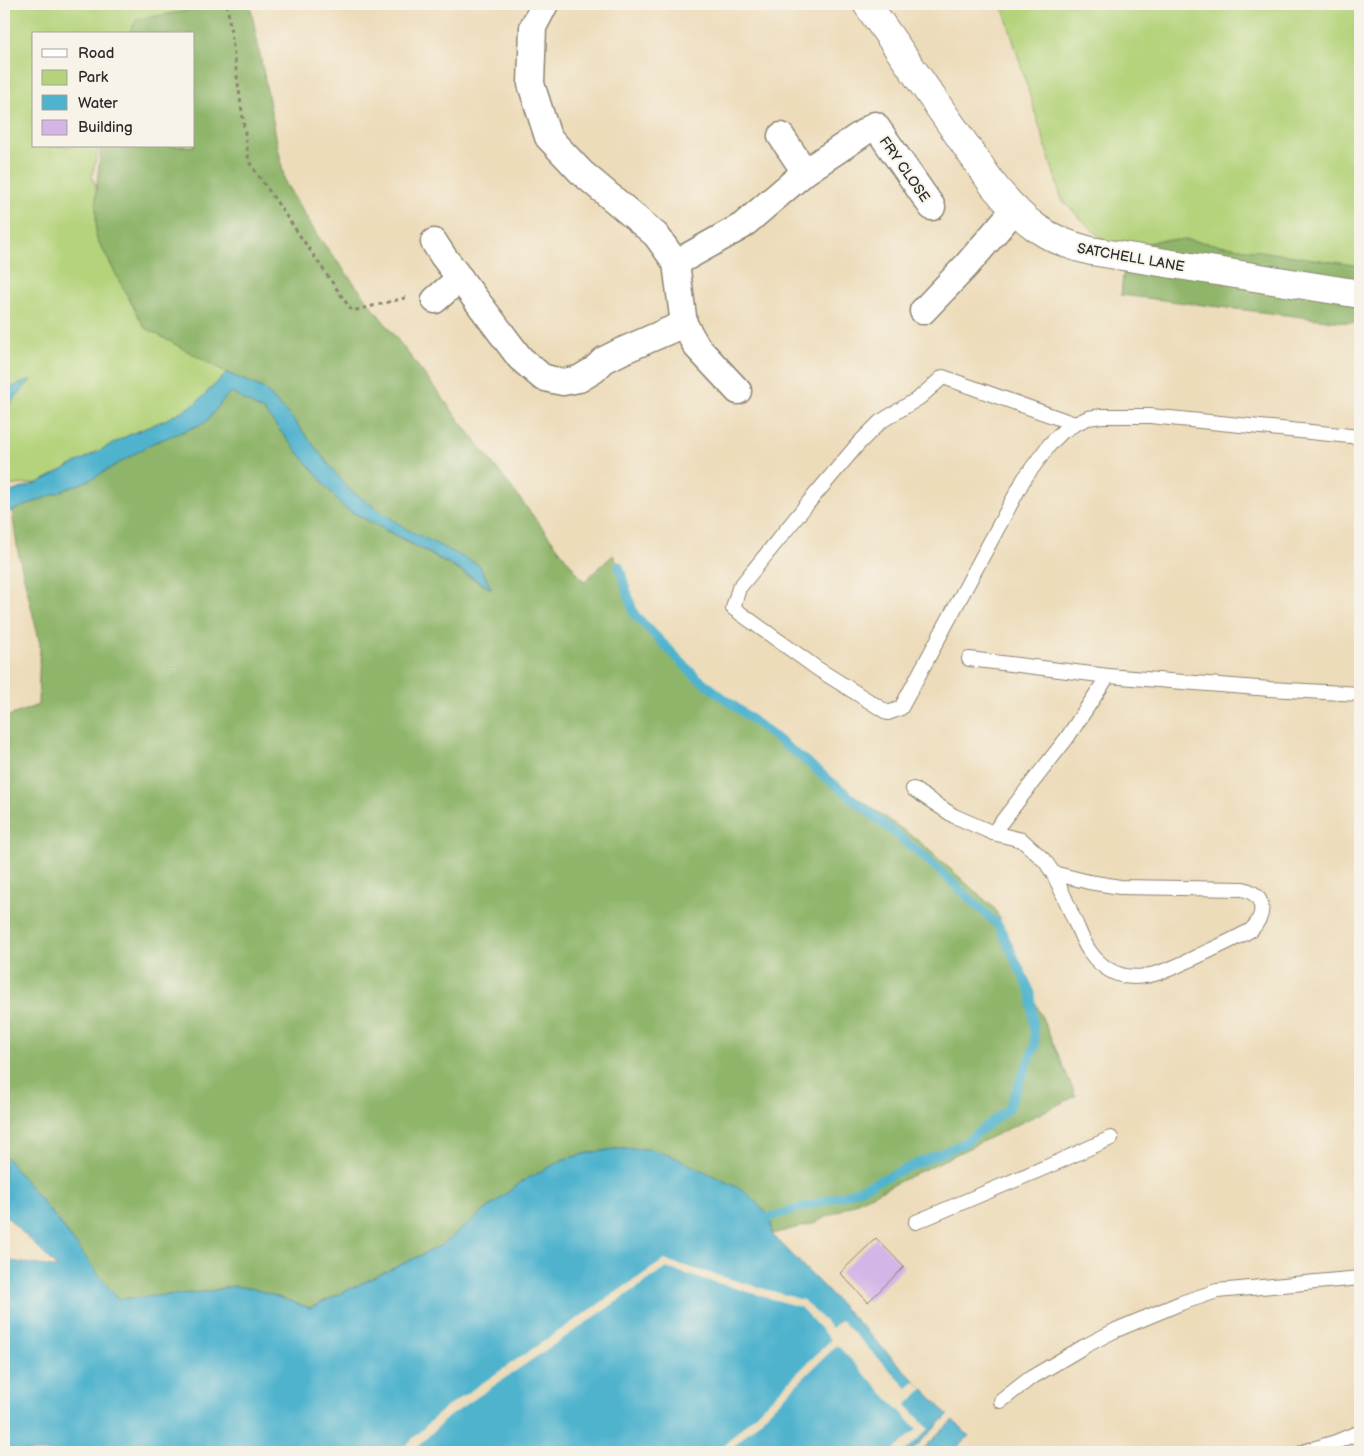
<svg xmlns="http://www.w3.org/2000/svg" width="1364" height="1456" viewBox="0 0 1364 1456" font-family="'Balsamiq Sans',sans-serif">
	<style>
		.green { fill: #b4d37a; stroke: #707f52 }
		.forest { fill: #8fb56a; stroke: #5d704a }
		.water { fill: #4fb3ce; stroke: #3d6f7c }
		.pier { fill: #eddcba }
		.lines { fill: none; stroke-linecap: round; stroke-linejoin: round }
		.stream { stroke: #4fb3ce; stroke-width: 9 }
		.building { fill: #d3b5e7 }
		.lane-casing { stroke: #8c8472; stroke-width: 16 }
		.street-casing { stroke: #8c8472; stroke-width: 29 }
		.secondary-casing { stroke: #8c8472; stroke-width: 30 }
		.path { stroke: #8c8472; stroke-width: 3; stroke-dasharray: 4 4; stroke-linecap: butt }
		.lane { stroke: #fff; stroke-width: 14 }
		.street { stroke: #fff; stroke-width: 26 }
		.secondary { stroke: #fff; stroke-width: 28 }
		.labels { text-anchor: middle; stroke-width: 4; stroke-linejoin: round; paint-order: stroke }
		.street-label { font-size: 14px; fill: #2b2b2b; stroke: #f7f3e8 }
	</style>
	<rect width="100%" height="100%" fill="#f7f3e8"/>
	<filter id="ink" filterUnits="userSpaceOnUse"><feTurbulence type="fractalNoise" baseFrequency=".02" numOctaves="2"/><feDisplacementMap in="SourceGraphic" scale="10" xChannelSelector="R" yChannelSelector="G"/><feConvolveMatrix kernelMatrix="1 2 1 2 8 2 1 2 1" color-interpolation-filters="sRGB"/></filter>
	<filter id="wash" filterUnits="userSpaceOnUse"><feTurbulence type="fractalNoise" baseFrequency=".0096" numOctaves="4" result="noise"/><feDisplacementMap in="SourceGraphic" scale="20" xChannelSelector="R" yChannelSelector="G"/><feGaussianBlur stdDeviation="1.12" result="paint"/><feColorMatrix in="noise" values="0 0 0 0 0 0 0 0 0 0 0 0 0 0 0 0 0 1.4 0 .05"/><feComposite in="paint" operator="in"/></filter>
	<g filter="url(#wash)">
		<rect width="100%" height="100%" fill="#eddcba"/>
		<!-- green -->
		<g class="green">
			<polygon points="4,4 250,4 194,34 34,34 34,146 99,146 92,176 144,327 270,362 227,373 195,404 165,420 131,434 38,483 4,486"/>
			<polygon points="1002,4 1360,4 1360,282 1116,253 1062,200"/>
		</g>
		<!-- forest -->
		<g class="forest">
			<polygon points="200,4 250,4 285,182 317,235 584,582 613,555 619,566 634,614 727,700 807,762 920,842 995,909 1076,1096 812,1224 772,1234 770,1217 648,1149 614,1149 589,1153 564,1159 513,1188 440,1246 310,1308 254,1289 234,1286 206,1292 117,1299 54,1217 4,1155 4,718 38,705 40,644 18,552 12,511 92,479 153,443 205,423 230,392 265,412 344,508 426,552 491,589 348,489 292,418 263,388 227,373 144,327 96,237 96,192 101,146 194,146 194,34 128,34 137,19 182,12"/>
			<polygon points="1161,240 1187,240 1360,266 1360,324 1121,295 1125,257 1137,246"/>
		</g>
		<!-- water -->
		<g class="water">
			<polygon points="227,373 263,388 292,418 348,489 408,530 479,565 492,589 426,551 344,508 265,412 230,392 205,423 153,443 92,479 12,511 4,513 4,494 38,483 131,434 165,420 195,404"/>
			<polygon points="32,379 8,406 4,408 4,390"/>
			<polygon points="614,1149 648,1149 670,1155 745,1191 770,1217 772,1234 948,1415 910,1452 4,1452 4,1260 58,1268 4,1214 4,1155 59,1222 117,1299 206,1292 234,1286 254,1289 310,1308 440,1246 521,1182 564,1159 589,1153"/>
			<polygon points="953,1420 969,1436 952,1452 920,1452"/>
		</g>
		<!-- pier -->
		<polygon class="pier" points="664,1260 803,1300 832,1328 841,1320 907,1388 915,1381 923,1389 906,1405 929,1429 904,1452 892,1452 917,1429 837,1345 728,1452 717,1452 831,1340 800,1307 666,1268 448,1417 412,1452 399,1452 441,1411"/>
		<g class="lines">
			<!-- stream -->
			<polyline class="stream" points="619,566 634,614 694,675 807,762 928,860 999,926 1031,993 1035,1046 1008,1109 964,1143 848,1194 770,1217 761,1224"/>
		</g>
		<g id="blocks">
			<!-- building -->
			<polygon class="building" points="876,1238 904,1267 868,1302 840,1273"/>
		</g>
	</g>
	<g filter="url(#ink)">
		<use href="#blocks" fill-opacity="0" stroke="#8c8472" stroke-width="1"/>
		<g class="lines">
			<defs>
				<g id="lane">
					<polyline points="1075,424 943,377 919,398 880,422 859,443 808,503 739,588 733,608 818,669 888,713 901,708 1024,479 1050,444 1062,432 1075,424 1088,418 1102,416 1150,416 1360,437"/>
					<polyline points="969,659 1108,676 1270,689 1360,694"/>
					<path d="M913,789L954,816L993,833L1022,840L1045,861L1053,873L1089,882L1120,887L1243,889C1266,895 1266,915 1251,930C1233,940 1215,948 1196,957C1159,975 1120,993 1090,952C1082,941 1078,927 1072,915C1066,900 1060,887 1053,873"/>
					<polyline points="993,833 1067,738 1108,676"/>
					<polyline points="916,1222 1058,1162 1111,1138"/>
					<polyline points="1001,1401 1029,1379 1085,1346 1116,1330 1181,1303 1217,1291 1360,1278"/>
					<polyline points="1303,1452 1336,1442 1360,1432"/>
				</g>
				<g id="street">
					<polyline points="545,4 533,27 531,84 548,137 581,172 656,235 676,263 684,324 697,347 738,391"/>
					<polyline points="781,136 805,172"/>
					<polyline points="434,242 443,256 520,358 542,377 553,380 563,382 579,379 594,370 604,360 622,351 684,324"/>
					<polyline points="676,263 742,226 805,172 875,125 932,207"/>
					<polyline points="435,300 460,278"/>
					<polyline points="923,311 966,266 1015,209"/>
				</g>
				<path id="secondary" d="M867,4L994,186C1024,222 1045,240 1091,251L1360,294"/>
			</defs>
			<!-- lane casing -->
			<use href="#lane" class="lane-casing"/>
			<!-- street casing -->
			<use href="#street" class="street-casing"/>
			<!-- secondary casing -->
			<use href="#secondary" class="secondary-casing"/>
			<!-- path -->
			<polyline class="path" points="227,4 249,162 352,311 409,297"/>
			<!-- lane -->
			<use href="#lane" class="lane"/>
			<!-- street -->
			<use href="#street" class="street"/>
			<!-- secondary -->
			<use href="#secondary" class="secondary"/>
		</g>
	</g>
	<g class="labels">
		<!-- street labels -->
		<g class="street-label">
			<text transform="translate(905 169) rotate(55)" y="5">FRY CLOSE</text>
			<text transform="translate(1131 257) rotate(10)" y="5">SATCHELL LANE</text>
		</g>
	</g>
	<!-- margin -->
	<rect width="1364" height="1456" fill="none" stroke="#f7f3e8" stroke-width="20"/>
	<!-- legend -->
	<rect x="32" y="32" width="162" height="115" fill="#f7f3e8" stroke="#a5a39c"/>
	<rect x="42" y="49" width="25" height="8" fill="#ffffff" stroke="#a5a39c"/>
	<text x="78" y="58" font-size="15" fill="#2b2b2b">Road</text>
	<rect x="42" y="70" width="25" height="15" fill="#b4d37a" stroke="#a5a39c"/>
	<text x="78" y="82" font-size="15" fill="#2b2b2b">Park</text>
	<rect x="42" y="95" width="25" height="15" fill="#4fb3ce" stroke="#a5a39c"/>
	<text x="78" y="108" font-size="15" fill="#2b2b2b">Water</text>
	<rect x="42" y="120" width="25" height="15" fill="#d3b5e7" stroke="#a5a39c"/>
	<text x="78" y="132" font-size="15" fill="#2b2b2b">Building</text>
</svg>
